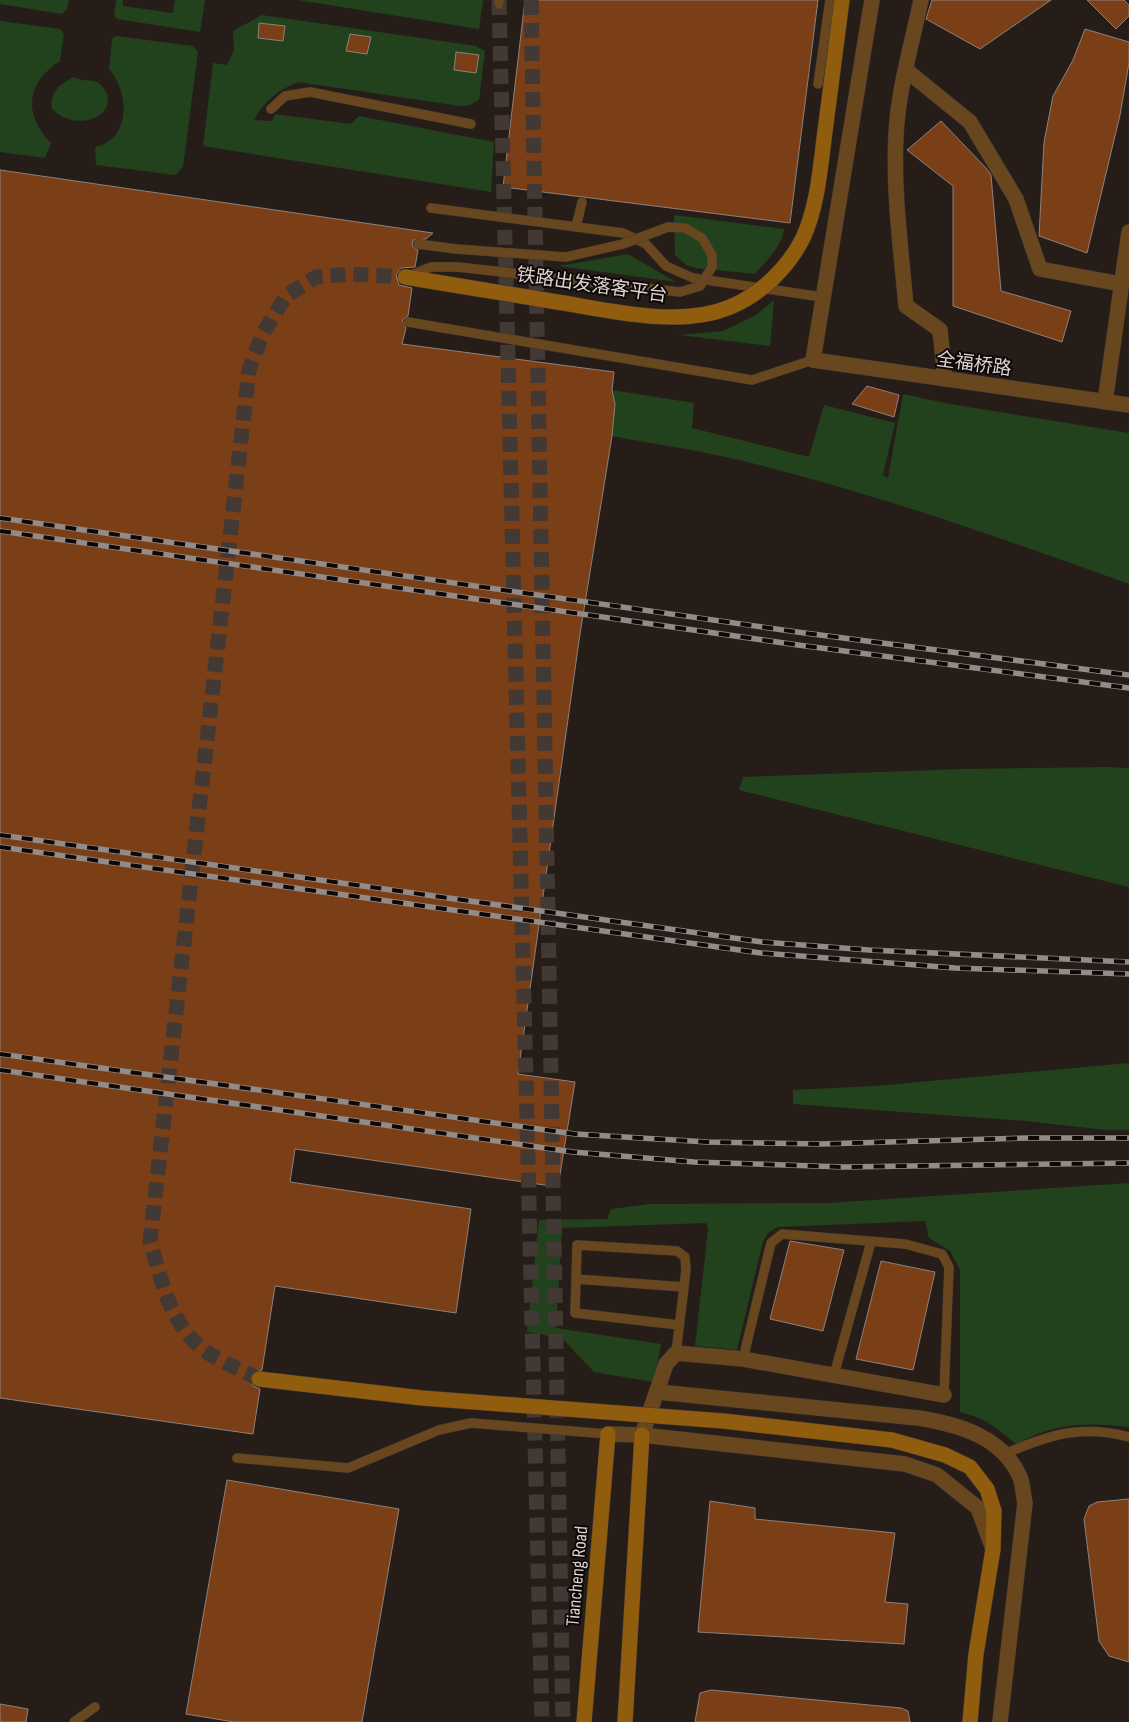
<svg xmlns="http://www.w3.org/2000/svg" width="1129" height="1722" viewBox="0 0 1129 1722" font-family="'Sofia Sans Condensed','Noto Sans SC',sans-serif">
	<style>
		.green { fill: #21421d }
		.building { fill: #7b3f18; stroke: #8d817a }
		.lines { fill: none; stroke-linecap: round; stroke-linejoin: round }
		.secondary-tunnel { stroke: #423834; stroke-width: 15; stroke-dasharray: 15 8; stroke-linecap: butt }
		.primary-tunnel { stroke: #423834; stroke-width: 15; stroke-dasharray: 15 8; stroke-linecap: butt }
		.service-casing { stroke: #443a35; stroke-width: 10 }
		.minor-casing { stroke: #443a35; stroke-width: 16 }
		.tertiary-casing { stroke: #443a35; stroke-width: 16 }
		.secondary-casing { stroke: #443a35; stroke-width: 16 }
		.service { stroke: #68471f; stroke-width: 9 }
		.minor { stroke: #68471f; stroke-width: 15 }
		.tertiary { stroke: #68471f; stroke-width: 15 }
		.secondary { stroke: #905c0e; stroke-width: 15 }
		.rail-casing { stroke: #938b87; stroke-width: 5.5 }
		.rail { stroke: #0d0807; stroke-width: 4; stroke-dasharray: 11; stroke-linecap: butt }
		.service-bridge-casing { stroke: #443a35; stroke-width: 10; stroke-linecap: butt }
		.secondary-bridge-casing { stroke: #443a35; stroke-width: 16; stroke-linecap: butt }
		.service-bridge { stroke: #68471f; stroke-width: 9 }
		.secondary-bridge { stroke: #905c0e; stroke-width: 15 }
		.labels { text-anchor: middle; stroke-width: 4; stroke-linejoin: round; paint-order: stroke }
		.street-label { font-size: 19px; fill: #dad3d0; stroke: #0d0807 }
	</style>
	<rect width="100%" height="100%" fill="#271d18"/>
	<!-- green -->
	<g class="green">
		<polygon points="0,0 69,0 67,9 62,14 0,4"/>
		<polygon points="116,0 123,0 123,6 173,13 175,0 205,0 200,32 117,19 114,16"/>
		<polygon points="298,0 483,0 479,29"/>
		<path d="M262,15L476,46L485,51L479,100L470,105L460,106L298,82C278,90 264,101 254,120L272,121L275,114L351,124L359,116L494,142L491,192L203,146L213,63L227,65L234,50L233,31Z"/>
		<path d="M0,21L60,29L64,34L60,61C26,83 23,114 51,143L45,158L0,152Z"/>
		<path d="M116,36L193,46L198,52L183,167L175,175L96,165L95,147C132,140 129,91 109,69L112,39Z"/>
		<path d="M74,77C83,83 93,78 100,84C127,110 80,137 52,109C49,92 60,84 74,77Z"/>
		<path d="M674,215L784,229C782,247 766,261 755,274L695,268L686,265L675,255Z"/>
		<polygon points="628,254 676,282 559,266"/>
		<polygon points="774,300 770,346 679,335 723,331 756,315"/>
		<path d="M612,390L694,403L692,428L809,457L824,405L895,423L883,475L888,478L903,394L950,404L1129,433V584C1001,538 872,492 739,460C697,450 654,444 612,436L615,404Z"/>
		<polygon points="1106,767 1129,768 1129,887 739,790 743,777 963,769"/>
		<polygon points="1129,1063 1129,1130 1106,1130 1025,1121 793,1104 793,1090 875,1086"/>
		<path d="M1129,1183V1427C1085,1422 1055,1423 1016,1444C996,1427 985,1418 960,1412V1270L950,1251L929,1238L925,1221L778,1227L769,1232L763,1241L737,1350L695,1346L708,1229L706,1223L562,1228L556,1328L661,1344L654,1382L594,1372L562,1338L527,1332L539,1220L607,1219L611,1209L650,1204L828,1203Z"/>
	</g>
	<!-- building -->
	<g class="building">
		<polygon points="525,0 818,0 790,223 503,187"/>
		<polygon points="932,0 1051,0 980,49 926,19"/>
		<polygon points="1087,0 1124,0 1129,5 1129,16 1116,29"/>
		<polygon points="259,23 285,26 283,41 258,38"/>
		<polygon points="1085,29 1129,42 1129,63 1120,115 1087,253 1039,236 1044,142 1053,96 1073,60"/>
		<polygon points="350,34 371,37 367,54 346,51"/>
		<polygon points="456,52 479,55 476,73 454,70"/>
		<polygon points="941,121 986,168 991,175 1001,291 1071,311 1062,342 953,306 953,186 907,150"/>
		<polygon points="0,170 433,233 426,239 413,240 412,246 418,250 415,267 401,268 396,275 399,285 412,288 408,316 402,320 406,328 402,344 614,372 612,390 615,404 612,436 580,634 518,1074 575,1082 558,1187 295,1149 290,1182 471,1209 456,1313 275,1286 262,1370 255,1371 250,1377 253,1386 260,1389 253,1434 0,1398"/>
		<polygon points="867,386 899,395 894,417 852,404"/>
		<polygon points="790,1241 844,1250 823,1331 770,1319"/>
		<polygon points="881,1261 935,1272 913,1370 856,1359"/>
		<polygon points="227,1480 399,1509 362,1722 234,1722 186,1714"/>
		<polygon points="1129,1499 1129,1662 1109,1656 1099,1641 1084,1519 1089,1506 1097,1502"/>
		<polygon points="710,1501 755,1508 755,1519 895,1533 885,1602 908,1604 904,1644 698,1632"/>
		<polygon points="711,1690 901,1708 908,1711 910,1722 695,1722 700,1693"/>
		<polygon points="0,1704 28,1709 26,1722 0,1722"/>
	</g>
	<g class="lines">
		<!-- secondary-tunnel -->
		<path class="secondary-tunnel" d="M259,1379C242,1370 223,1363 207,1352C170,1327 162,1281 150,1241L249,370L263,333L286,296L316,277L349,274L405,277"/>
		<!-- primary-tunnel -->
		<g class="primary-tunnel">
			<polyline points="499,0 542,1722"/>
			<polyline points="531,0 563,1722"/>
		</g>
		<defs>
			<g id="service">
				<polyline points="499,4 499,0"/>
				<polyline points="818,84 830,0"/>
				<polyline points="271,109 285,96 310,92 471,124"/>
				<polyline points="431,208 623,233 646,244 666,266 693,278 822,297"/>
				<polyline points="576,227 582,202"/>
				<polyline points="418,244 456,249 566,257"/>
				<polyline points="408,322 752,380 813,360"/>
				<polyline points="576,1279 684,1287"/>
				<polyline points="676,1353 686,1270 685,1257 677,1251 577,1245 575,1313 679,1325"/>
				<polyline points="743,1359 771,1243 782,1234 905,1244 942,1254 949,1267 944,1395"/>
				<polyline points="834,1375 871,1242"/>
				<path d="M1004,1454C1049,1435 1080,1424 1129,1437"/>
				<polyline points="237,1458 348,1468 439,1430 471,1423 608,1434"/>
				<polyline points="74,1722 95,1707"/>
			</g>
			<g id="minor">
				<path d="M921,0C912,44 898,90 896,135C893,191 901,249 906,306L940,330L945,379"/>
				<polyline points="906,70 970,122 1016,199 1040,269 1121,284"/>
				<polyline points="1105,402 1129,232"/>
				<path d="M658,1392L918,1418C957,1424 1002,1436 1020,1477C1023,1484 1023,1495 1025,1503L1000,1722"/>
				<polyline points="608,1434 642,1435 905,1464 937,1475 978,1508 993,1549"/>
				<polyline points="642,1435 666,1364 676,1353 743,1359 944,1395"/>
			</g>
			<polyline id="tertiary" points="872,0 813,360 1129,405"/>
			<g id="secondary">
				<polyline points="892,1440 945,1455 970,1467 987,1489 994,1511 993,1549 976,1654 970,1722"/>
				<polyline points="584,1722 608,1434"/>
				<polyline points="625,1722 642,1435"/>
			</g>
		</defs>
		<!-- service casing -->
		<use href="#service" class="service-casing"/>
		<!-- minor casing -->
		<use href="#minor" class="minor-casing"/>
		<!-- tertiary casing -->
		<use href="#tertiary" class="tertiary-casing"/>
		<!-- secondary casing -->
		<use href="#secondary" class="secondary-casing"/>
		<!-- service -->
		<use href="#service" class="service"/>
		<!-- minor -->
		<use href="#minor" class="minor"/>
		<!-- tertiary -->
		<use href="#tertiary" class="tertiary"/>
		<!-- secondary -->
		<use href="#secondary" class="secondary"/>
		<defs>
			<g id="rail">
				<polyline points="0,518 797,632 1129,675"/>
				<polyline points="0,531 798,645 1129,688"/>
				<polyline points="0,835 762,942 869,950 1129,962"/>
				<polyline points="0,847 761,953 955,968 1129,974"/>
				<polyline points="0,1054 575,1134 707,1142 820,1144 1028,1138 1129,1138"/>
				<polyline points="0,1070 573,1152 694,1162 844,1167 1129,1163"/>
			</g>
		</defs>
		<!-- rail casing -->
		<use href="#rail" class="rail-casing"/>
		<!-- rail -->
		<use href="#rail" class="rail"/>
		<defs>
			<polyline id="service-bridge" points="409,276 431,267 458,267 680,292 700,286 712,267 712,255 702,238 685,228 668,227 623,244 566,257"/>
			<g id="secondary-bridge">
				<path d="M405,277C454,285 502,293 551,301C605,309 678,329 730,307C760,295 788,268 803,238C817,208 820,171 824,139C830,92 836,46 842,0"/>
				<polyline points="259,1379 422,1398 723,1421 892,1440"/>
			</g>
		</defs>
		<!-- service-bridge casing -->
		<use href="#service-bridge" class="service-bridge-casing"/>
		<!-- secondary-bridge casing -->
		<use href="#secondary-bridge" class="secondary-bridge-casing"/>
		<!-- service-bridge -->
		<use href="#service-bridge" class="service-bridge"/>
		<!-- secondary-bridge -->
		<use href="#secondary-bridge" class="secondary-bridge"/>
	</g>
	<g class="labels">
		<!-- street labels -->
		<g class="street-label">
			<text transform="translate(592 284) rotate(8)" y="7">铁路出发落客平台</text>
			<text transform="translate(974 363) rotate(8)" y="7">全福桥路</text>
			<text transform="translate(576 1576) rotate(-85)" y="7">Tiancheng Road</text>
		</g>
	</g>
</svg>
